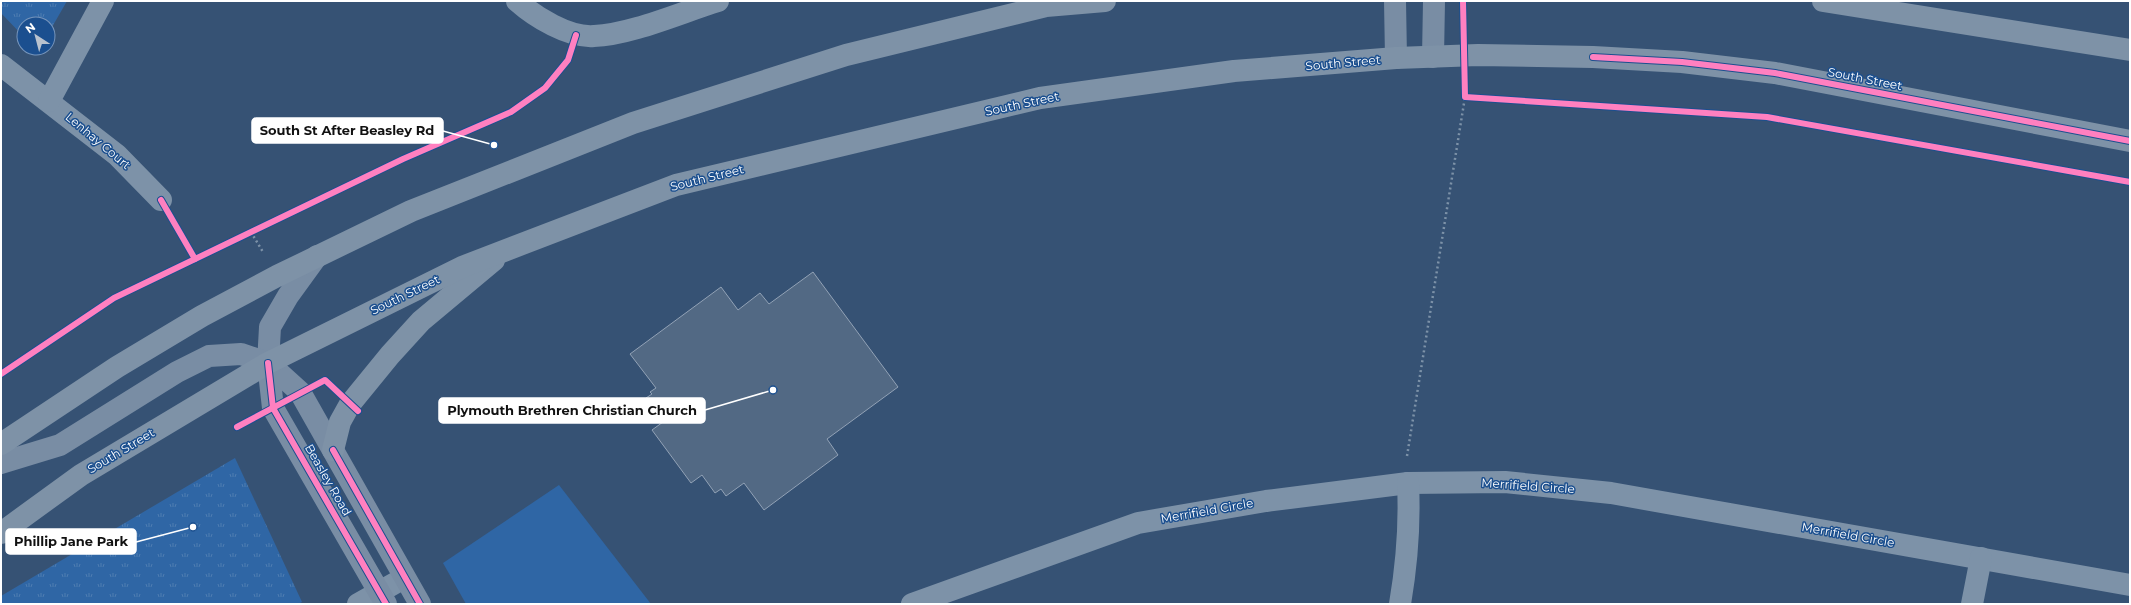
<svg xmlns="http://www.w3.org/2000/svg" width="2131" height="605" viewBox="0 0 2131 605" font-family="Montserrat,sans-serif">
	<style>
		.grass { fill: #2f66a5 }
		.park { fill: url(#park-tufts) }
		.building { fill: #526984; stroke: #92a2b6 }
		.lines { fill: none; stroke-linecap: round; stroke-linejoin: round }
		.path { stroke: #7d92a8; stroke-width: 2.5; stroke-dasharray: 2 3; stroke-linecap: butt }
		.street { stroke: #7d92a8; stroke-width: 22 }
		.secondary { stroke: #798da4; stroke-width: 22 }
		.highway { stroke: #7e92a7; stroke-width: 22 }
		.cycleway-casing { stroke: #1b4f8f; stroke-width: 8 }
		.cycleway { stroke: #ff80c0; stroke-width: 6 }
		.labels { text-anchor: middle; stroke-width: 3; stroke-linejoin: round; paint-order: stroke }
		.street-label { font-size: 12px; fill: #fff; stroke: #1b4f8f }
		.leader { fill: none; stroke: #fff; stroke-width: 1.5 }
		.callout-dot { fill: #fff; stroke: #1b4f8f; stroke-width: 1.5 }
		.callout { fill: #fff; stroke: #fff; stroke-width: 1.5 }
		.callout-label { font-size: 13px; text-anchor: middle; font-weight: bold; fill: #111 }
	</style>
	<defs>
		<pattern id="park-tufts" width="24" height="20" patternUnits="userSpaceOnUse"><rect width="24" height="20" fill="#2f66a5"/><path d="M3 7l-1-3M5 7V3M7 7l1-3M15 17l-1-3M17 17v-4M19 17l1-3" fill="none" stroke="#4e7db2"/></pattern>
	</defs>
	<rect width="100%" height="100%" fill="#365274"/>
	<!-- grass -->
	<polygon class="grass" points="559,485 651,604 466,604 443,563"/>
	<!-- park -->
	<g class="park">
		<polygon points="1,1 67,1 48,34 48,24 24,24 24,37 1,13"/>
		<polygon points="235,458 302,602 298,604 1,604 1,596"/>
	</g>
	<!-- building -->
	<polygon class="building" points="813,272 898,387 827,439 838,455 764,510 744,483 726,496 721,489 715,493 702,475 691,483 652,430 663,422 646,398 652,394 650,392 656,388 630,354 721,287 738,310 760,293 769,304"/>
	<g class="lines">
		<!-- path -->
		<g class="path">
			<polyline points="251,232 263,252"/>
			<polyline points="1407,456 1465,97"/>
		</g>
		<!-- street -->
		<g class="street">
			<path d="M517,1C535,17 569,38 594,36C630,35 682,12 718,1"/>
			<polyline points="1,65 117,155 161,200"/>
			<polyline points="49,101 103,1"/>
			<polyline points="358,604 404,578"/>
			<polyline points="912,604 1138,523 1266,501 1408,483 1505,482 1611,493 2130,585"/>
			<path d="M1400,604C1407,563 1410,524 1408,483"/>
			<polyline points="1972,604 1981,558"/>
		</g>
		<!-- secondary -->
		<g class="secondary">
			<polyline points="1395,1 1396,58"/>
			<polyline points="1433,57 1434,1"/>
			<polyline points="317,256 288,296 270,327 268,363 273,408 386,604"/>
			<polyline points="1,463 60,445 177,372 209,356 241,354 268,363 300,392 420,604"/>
		</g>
		<!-- highway -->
		<g class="highway">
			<polyline points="1823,1 2130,50"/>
			<polyline points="1,444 117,367 202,316 277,276 411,211 633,123 846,55 1046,6 1105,1"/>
			<polyline points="333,450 340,422 350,404 390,355 421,321 494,260"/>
			<polyline points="1,533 81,475 268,363 462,267 676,185 1040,98 1234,71 1396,58 1478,55 1593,57 1682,62 1775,73 2130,141"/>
		</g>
		<defs>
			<g id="cycleway">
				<polyline points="1463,1 1465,97 1767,117 2130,182"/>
				<polyline points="1593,57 1682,62 1775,73 2130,141"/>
				<polyline points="161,200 195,259"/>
				<polyline points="268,363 273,408 386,604"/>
				<polyline points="1,374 114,298 403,159 511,112 545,88 568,60 576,35"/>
				<polyline points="237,427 325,380 358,411"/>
				<polyline points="333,450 420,604"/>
			</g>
		</defs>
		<!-- cycleway casing -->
		<use href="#cycleway" class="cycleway-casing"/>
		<!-- cycleway -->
		<use href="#cycleway" class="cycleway"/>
	</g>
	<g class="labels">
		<!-- street labels -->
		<g class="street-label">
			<text transform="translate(1343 63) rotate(-5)" y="4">South Street</text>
			<text transform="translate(1865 79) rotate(11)" y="4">South Street</text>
			<text transform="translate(1022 104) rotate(-12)" y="4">South Street</text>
			<text transform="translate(98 141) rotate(40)" y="4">Lenhay Court</text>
			<text transform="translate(707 178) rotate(-14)" y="4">South Street</text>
			<text transform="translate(405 295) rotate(-26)" y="4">South Street</text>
			<text transform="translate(121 451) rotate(-31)" y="4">South Street</text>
			<text transform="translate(328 480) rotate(60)" y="4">Beasley Road</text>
			<text transform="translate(1528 486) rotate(4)" y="4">Merrifield Circle</text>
			<text transform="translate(1207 511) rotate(-10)" y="4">Merrifield Circle</text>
			<text transform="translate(1848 535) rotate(10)" y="4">Merrifield Circle</text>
		</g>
	</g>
	<!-- callouts -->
	<path class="leader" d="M494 145L443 131M773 390L705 410M193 527L136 542"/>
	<g class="callout-dot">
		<circle cx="494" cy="145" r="4"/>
		<circle cx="773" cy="390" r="4"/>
		<circle cx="193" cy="527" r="4"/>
	</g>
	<g class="callout">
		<rect x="252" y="118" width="191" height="25" rx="4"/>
		<rect x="439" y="398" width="266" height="25" rx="4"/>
		<rect x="6" y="529" width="130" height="25" rx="4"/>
	</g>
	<g class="callout-label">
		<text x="347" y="135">South St After Beasley Rd</text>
		<text x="572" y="415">Plymouth Brethren Christian Church</text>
		<text x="71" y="546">Phillip Jane Park</text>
	</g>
	<!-- border -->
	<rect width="2131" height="605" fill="none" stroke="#ffffff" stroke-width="4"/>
	<!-- north arrow -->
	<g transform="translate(36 36) rotate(324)"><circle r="19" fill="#1b4f8f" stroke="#7695bc"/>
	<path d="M0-3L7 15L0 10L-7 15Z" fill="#b9c2ce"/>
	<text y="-6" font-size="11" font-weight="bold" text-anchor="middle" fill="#ffffff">N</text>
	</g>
</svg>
